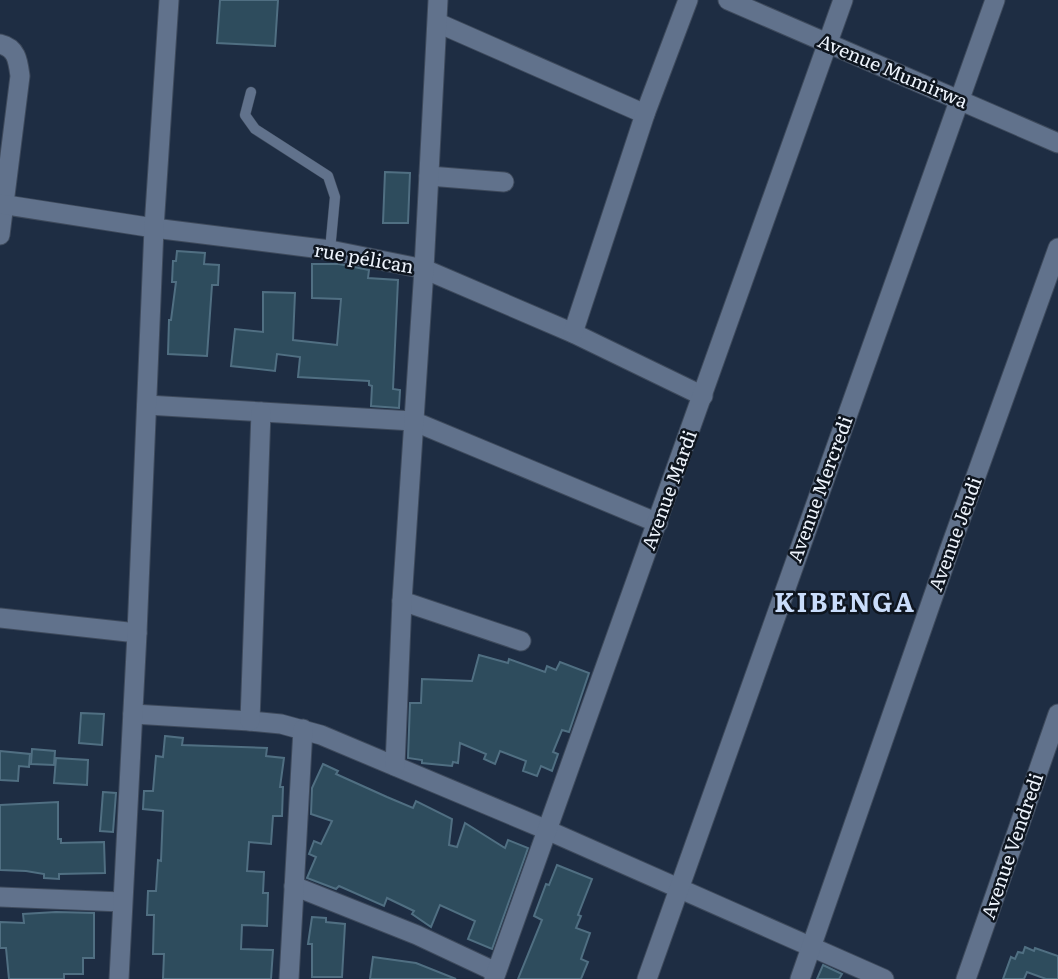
<svg xmlns="http://www.w3.org/2000/svg" width="1058" height="979" viewBox="0 0 1058 979" font-family="Literata,serif">
	<style>
		.building { fill: #2e4c5d; stroke: #506f82; stroke-width: 2 }
		.lines { fill: none; stroke-linecap: round; stroke-linejoin: round }
		.service-casing { stroke: #3e4a5c; stroke-width: 11 }
		.minor-casing { stroke: #3e4a5c; stroke-width: 21 }
		.service { stroke: #61728c; stroke-width: 10 }
		.minor { stroke: #61728c; stroke-width: 19 }
		.labels { text-anchor: middle; stroke-width: 5; stroke-linejoin: round; paint-order: stroke }
		.street-label { font-size: 19px; fill: #edf3fc; stroke: #0e151f }
		.district-label { font-size: 26px; font-weight: bold; letter-spacing: 2px; fill: #c9dcfa; stroke: #0e151f }
	</style>
	<rect width="100%" height="100%" fill="#1e2d43"/>
	<!-- building -->
	<g class="building">
		<polygon points="220,0 278,0 275,46 217,43"/>
		<polygon points="385,172 410,173 408,223 383,223"/>
		<polygon points="177,251 205,253 204,264 219,265 218,285 212,285 207,356 168,354 169,320 171,320 176,282 172,282 173,261 176,261"/>
		<polygon points="312,264 339,264 369,270 368,278 398,280 393,389 400,390 399,408 371,406 372,386 369,385 369,381 298,377 300,357 277,354 275,371 231,366 235,329 263,332 263,292 295,293 293,340 337,345 341,299 312,298"/>
		<polygon points="479,655 508,663 509,659 545,672 547,666 556,670 560,662 589,673 569,732 562,730 553,752 558,754 552,771 541,766 537,776 523,771 526,761 500,751 495,764 484,759 486,754 460,743 458,763 453,762 452,766 422,763 422,760 408,758 410,703 421,703 422,679 472,681"/>
		<polygon points="81,713 104,714 102,745 79,743"/>
		<polygon points="165,736 183,738 182,745 267,748 266,756 284,758 280,787 283,787 282,816 273,816 271,844 249,842 247,871 264,872 263,893 268,893 267,926 242,925 241,949 273,950 271,979 163,979 164,954 153,954 154,915 147,915 148,891 156,891 158,860 161,861 163,811 143,809 144,791 153,791 156,756 163,757"/>
		<polygon points="32,749 55,751 54,765 31,764"/>
		<polygon points="0,751 30,754 29,767 19,766 18,781 0,780"/>
		<polygon points="56,758 88,760 87,785 54,783"/>
		<polygon points="323,764 338,771 336,774 387,797 413,808 416,801 452,819 449,845 457,847 465,823 505,848 508,840 528,848 492,949 468,939 475,921 440,905 431,927 412,914 414,911 387,898 384,906 339,886 336,889 307,878 316,857 309,854 314,841 321,844 332,821 311,814 312,788"/>
		<polygon points="103,792 116,793 113,832 100,831"/>
		<polygon points="58,802 58,839 61,839 61,843 104,842 105,873 59,874 59,879 44,878 44,874 26,871 0,870 0,805"/>
		<polygon points="557,865 592,879 578,915 581,916 576,928 590,933 581,959 588,962 581,979 518,979 542,920 534,916 546,884 549,885"/>
		<polygon points="56,912 94,913 94,958 83,958 83,974 64,974 64,979 9,979 6,948 0,948 0,922 24,923 23,914"/>
		<polygon points="312,917 326,918 326,922 345,924 342,977 312,977 312,944 308,944"/>
		<polygon points="1025,947 1034,951 1035,948 1058,956 1058,979 1046,979 1027,972 1024,979 1003,979 1011,957 1015,959 1018,952 1023,953"/>
		<polygon points="373,957 416,963 456,979 370,979"/>
		<polygon points="823,965 842,974 839,979 817,979"/>
	</g>
	<g class="lines">
		<defs>
			<polyline id="service" points="251,92 245,115 255,129 328,176 335,197 330,250"/>
			<g id="minor">
				<polyline points="728,0 1058,143"/>
				<polyline points="438,23 645,114"/>
				<path d="M0,44C17,48 18,61 20,76L0,235"/>
				<polyline points="429,176 504,182"/>
				<polyline points="0,204 154,228 330,250 424,269 573,333 703,396"/>
				<polyline points="573,333 645,114 688,0"/>
				<polyline points="147,405 413,421 658,523"/>
				<polyline points="402,601 521,641"/>
				<polyline points="0,618 137,633"/>
				<polyline points="133,714 250,721 281,724 321,735 547,830 884,979"/>
				<polyline points="250,721 261,412"/>
				<polyline points="395,766 402,601 424,269 438,0"/>
				<polyline points="294,886 417,935 496,972"/>
				<polyline points="0,897 122,902"/>
				<polyline points="119,979 137,633 154,228 169,0"/>
				<polyline points="289,979 303,729"/>
				<polyline points="494,979 843,0"/>
				<polyline points="647,979 995,0"/>
				<polyline points="800,979 949,551 1058,248"/>
				<polyline points="966,979 1058,714"/>
			</g>
		</defs>
		<!-- service casing -->
		<use href="#service" class="service-casing"/>
		<!-- minor casing -->
		<use href="#minor" class="minor-casing"/>
		<!-- service -->
		<use href="#service" class="service"/>
		<!-- minor -->
		<use href="#minor" class="minor"/>
	</g>
	<g class="labels">
		<!-- street labels -->
		<g class="street-label">
			<text transform="translate(893 71) rotate(23)" y="7">Avenue Mumirwa</text>
			<text transform="translate(364 258) rotate(10)" y="7">rue pélican</text>
			<text transform="translate(820 489) rotate(-70)" y="7">Avenue Mercredi</text>
			<text transform="translate(669 490) rotate(-70)" y="7">Avenue Mardi</text>
			<text transform="translate(955 534) rotate(-70)" y="7">Avenue Jeudi</text>
			<text transform="translate(1012 846) rotate(-71)" y="7">Avenue Vendredi</text>
		</g>
		<!-- district labels -->
		<g class="district-label">
			<text x="845" y="612">KIBENGA</text>
		</g>
	</g>
</svg>
